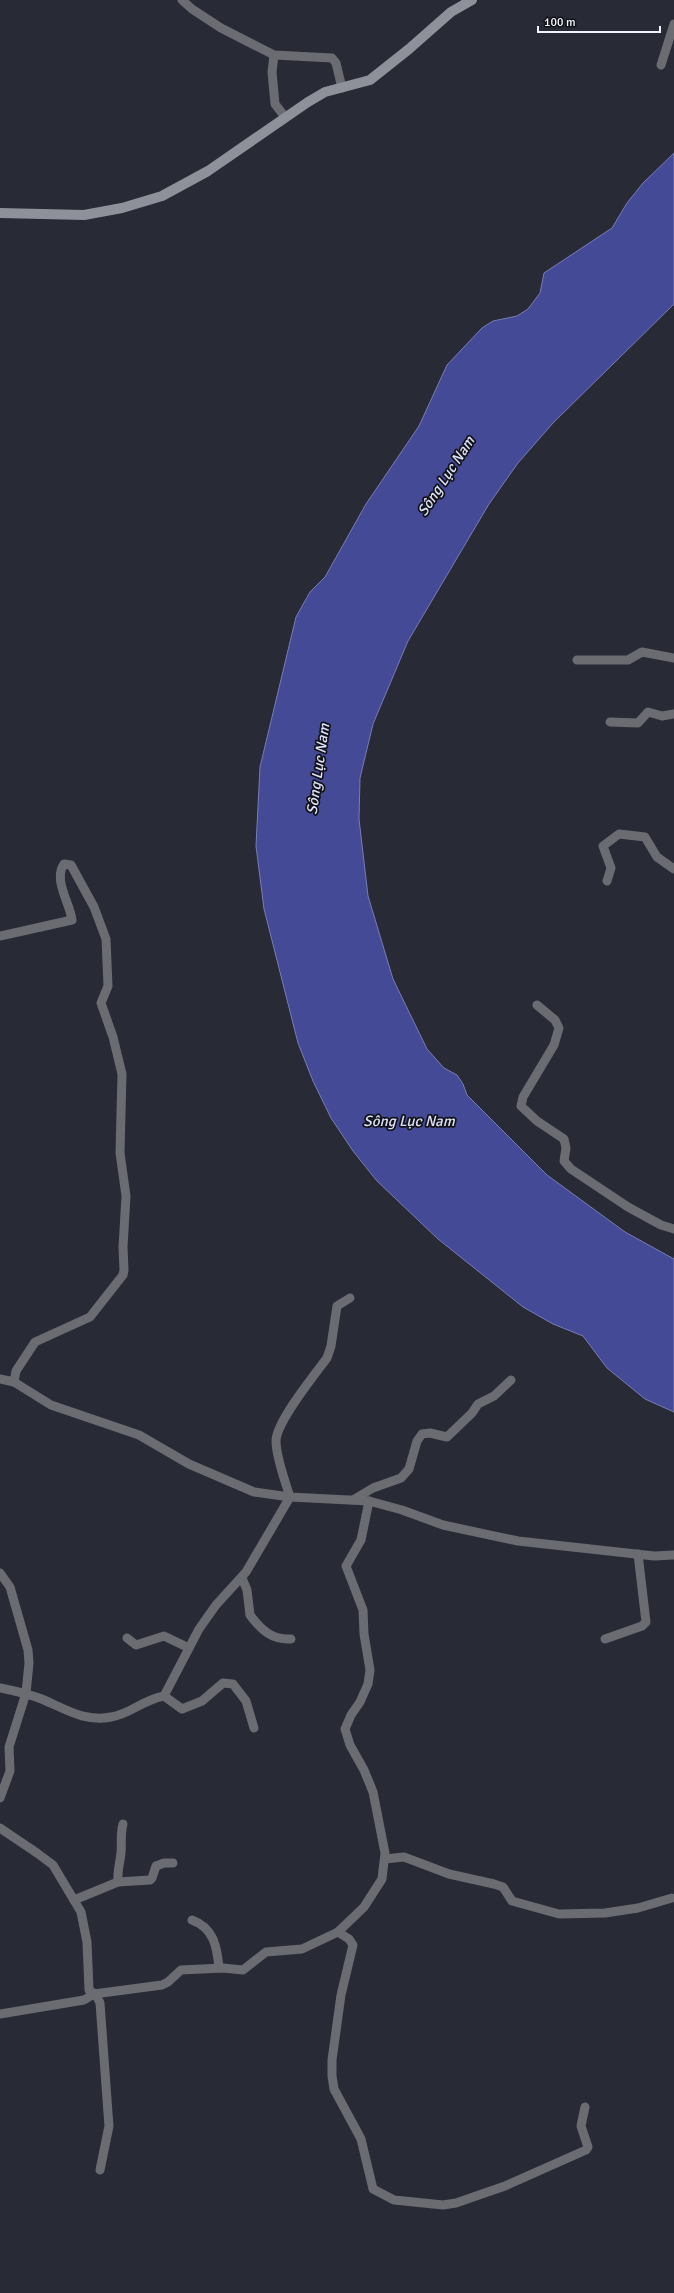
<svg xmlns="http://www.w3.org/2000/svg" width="674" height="2293" viewBox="0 0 674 2293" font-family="Signika,sans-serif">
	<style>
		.water { fill: #444a96; stroke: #787db5 }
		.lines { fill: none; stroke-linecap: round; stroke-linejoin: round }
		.street { stroke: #6a6c72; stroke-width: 9 }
		.secondary { stroke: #8e909a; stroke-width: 10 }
		.labels { text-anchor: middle; stroke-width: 3.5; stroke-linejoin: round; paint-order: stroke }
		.water-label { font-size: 15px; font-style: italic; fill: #dbe0f6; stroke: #121318 }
	</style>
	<rect width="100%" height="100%" fill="#282a36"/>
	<!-- water -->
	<polygon class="water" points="674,153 674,304 553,423 518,463 489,504 408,641 373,724 360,778 359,819 368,896 393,979 427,1049 444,1068 457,1075 463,1084 467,1095 547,1175 625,1232 674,1259 674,1412 645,1399 607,1368 583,1336 553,1324 523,1307 438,1239 377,1181 353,1151 331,1118 313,1081 298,1043 264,909 256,846 260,767 296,617 310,592 325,577 366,504 419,426 447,365 482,328 493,321 517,316 528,309 540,293 544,273 612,228 627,203 643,183"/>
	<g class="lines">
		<!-- street -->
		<g class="street">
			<polyline points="182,0 192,9 221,28 274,55 332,58 336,63 342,88"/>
			<polyline points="274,55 272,72 275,104 285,117"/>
			<polyline points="661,65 674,24"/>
			<polyline points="577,660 628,660 642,652 674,658"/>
			<polyline points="610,722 638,723 648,712 662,716 674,714"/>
			<polyline points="607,881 611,868 603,846 619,834 645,837 657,857 674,869"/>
			<path d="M0,936L72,920C70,903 53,880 64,864L71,865L94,907L106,939L108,986L101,1003L113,1037L122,1074L120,1153L126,1196L123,1247L124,1270L123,1275L90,1317L35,1342L16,1371L14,1382"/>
			<polyline points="537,1005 555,1020 559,1028 554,1045 523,1097 521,1106 537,1121 564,1139 566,1148 564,1161 571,1169 628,1207 661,1225 674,1229"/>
			<polyline points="0,1379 14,1382 51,1405 139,1435 189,1464 254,1492 290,1497 369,1501 402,1510 443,1525 518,1541 654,1556 674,1555"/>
			<polyline points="353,1500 373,1488 401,1478 409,1469 417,1441 422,1434 430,1433 447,1437 472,1413 478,1404 494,1396 511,1380"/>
			<polyline points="0,1573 10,1587 28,1650 29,1663 26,1693 9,1747 10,1771 0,1798"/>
			<path d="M242,1578L247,1590L250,1615C261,1630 272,1640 291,1639"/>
			<polyline points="127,1638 136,1645 164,1636 189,1648"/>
			<polyline points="605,1639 642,1626 646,1622 638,1554"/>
			<path d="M0,1688C15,1691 30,1694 44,1700C67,1710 85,1722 111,1717C131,1714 142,1700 164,1696L199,1629L216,1605L246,1572L290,1497C285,1481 276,1457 276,1441C276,1422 315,1374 327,1358L331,1346L337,1306L350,1298"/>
			<polyline points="164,1696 182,1709 202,1701 223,1683 233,1684 246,1701 254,1728"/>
			<polyline points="0,1828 37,1853 53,1865 81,1912 87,1942 89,1990 96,1995 100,2003 108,2113 109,2126 100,2170"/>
			<polyline points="385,1859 404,1857 449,1874 494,1884 503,1887 512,1901 559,1914 605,1913 638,1908 672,1898"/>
			<path d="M118,1882C117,1871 120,1863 121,1853C122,1843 120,1835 123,1824"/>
			<polyline points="74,1900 118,1882 150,1880 152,1878 156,1866 164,1863 173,1863"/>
			<path d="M192,1920C214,1928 217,1947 219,1968"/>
			<polyline points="338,1932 349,1939 353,1945 341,1995 332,2060 332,2076 334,2089 361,2139 373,2189 394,2200 443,2205 456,2203 505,2186 586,2150 588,2147 581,2126 585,2107"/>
			<polyline points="0,2014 84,2000 94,1994 162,1985 168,1982 181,1970 223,1968 243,1970 266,1952 302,1949 338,1932 364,1907 382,1879 385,1853 373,1792 364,1770 350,1745 345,1729 351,1715 360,1702 368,1684 370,1670 364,1634 363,1610 346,1566 361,1540 369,1501"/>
		</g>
		<!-- secondary -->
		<polyline class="secondary" points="0,213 84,215 122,208 162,196 208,171 308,102 325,92 370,80 409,49 451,12 472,0"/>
	</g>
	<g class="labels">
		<!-- water labels -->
		<g class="water-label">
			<text transform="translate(446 476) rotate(-57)" y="5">Sông Lục Nam</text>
			<text transform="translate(318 769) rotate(-82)" y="5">Sông Lục Nam</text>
			<text x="409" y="1126">Sông Lục Nam</text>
		</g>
	</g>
	<!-- scale -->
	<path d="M538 26v6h122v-6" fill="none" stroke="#f2f4fc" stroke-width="2"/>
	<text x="544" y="26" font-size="12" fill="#f2f4fc" stroke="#121318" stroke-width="3" paint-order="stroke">100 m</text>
</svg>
